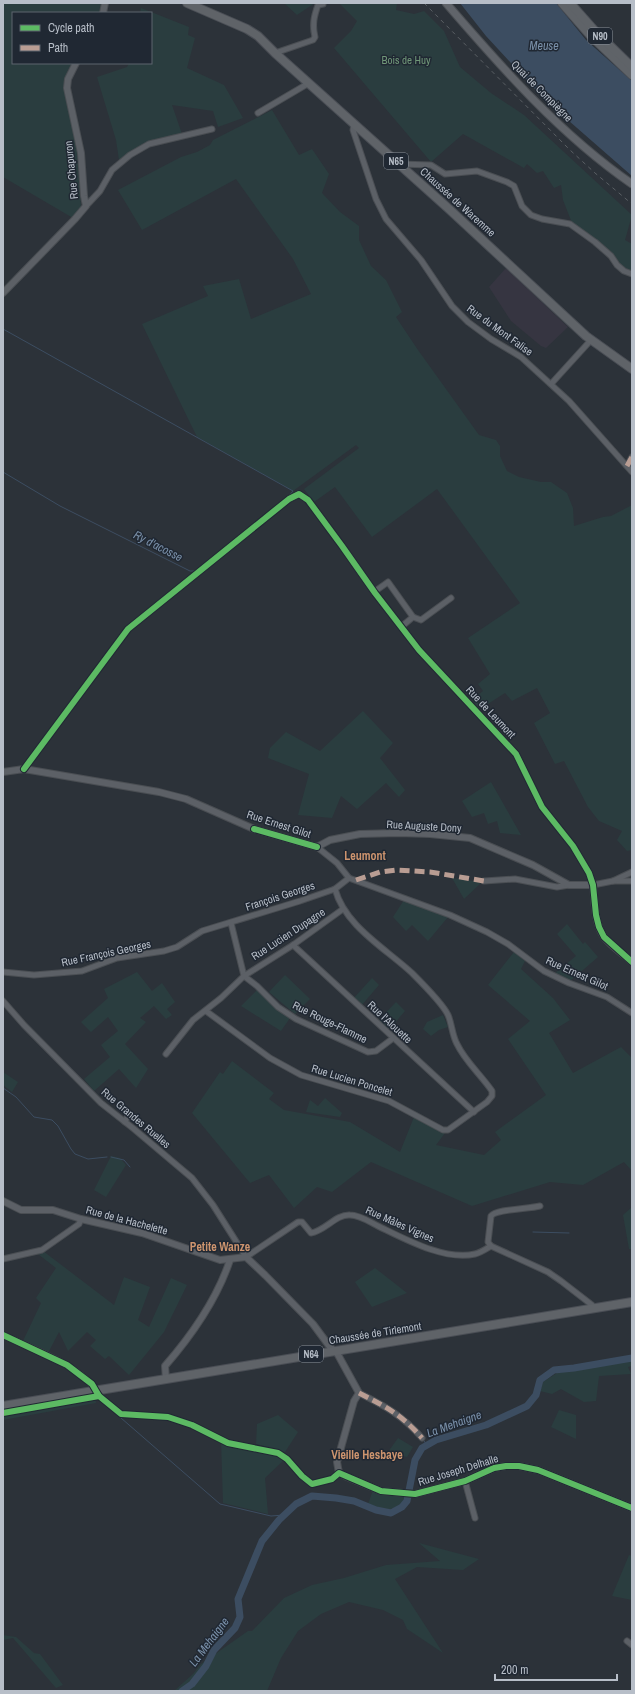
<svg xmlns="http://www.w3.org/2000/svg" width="635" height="1694" viewBox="0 0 635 1694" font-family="'Archivo Narrow',sans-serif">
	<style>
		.medical { fill: #363541 }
		.green { fill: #2a3d3f }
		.water { fill: #3c4d61 }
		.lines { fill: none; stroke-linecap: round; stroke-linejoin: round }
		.stream { stroke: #3c4d61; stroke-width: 1 }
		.river { stroke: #3c4d61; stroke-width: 7 }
		.minor-casing { stroke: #4a4e53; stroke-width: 7 }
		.tertiary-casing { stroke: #4a4e53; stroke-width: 8 }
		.secondary-casing { stroke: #4a4e53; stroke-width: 9 }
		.primary-casing { stroke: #4a4e55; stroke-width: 10 }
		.minor { stroke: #5c6066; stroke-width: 5 }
		.tertiary { stroke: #5c6066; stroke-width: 6 }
		.secondary { stroke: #60646a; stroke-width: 7 }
		.primary { stroke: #5f6368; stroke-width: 8 }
		.rail { stroke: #5a5f64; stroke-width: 1; stroke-dasharray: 4 4; stroke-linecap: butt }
		.quiet { stroke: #b99d93; stroke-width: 5; stroke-dasharray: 10 5; stroke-linecap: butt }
		.cycleway-casing { stroke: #202833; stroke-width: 8 }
		.cycleway { stroke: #5cba63; stroke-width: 6 }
		.labels { text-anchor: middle; stroke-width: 3; stroke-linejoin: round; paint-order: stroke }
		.shield { fill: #202833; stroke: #8a919b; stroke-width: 1 }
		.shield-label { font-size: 10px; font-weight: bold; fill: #b7bec8 }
		.park-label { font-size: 11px; fill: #709778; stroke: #202833 }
		.street-label { font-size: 11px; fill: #b7bec8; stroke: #202833 }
		.water-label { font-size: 12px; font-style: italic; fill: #7a90a9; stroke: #202833 }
		.neighbourhood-label { font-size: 12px; font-weight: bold; fill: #cd946e; stroke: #202833 }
	</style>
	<rect width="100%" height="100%" fill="#2c3239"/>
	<!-- medical -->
	<polygon class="medical" points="506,268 568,327 546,348 541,346 511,321 489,287"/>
	<!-- green -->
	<g class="green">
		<polygon points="3,3 101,3 99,13 13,13 13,63 72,63 68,70 64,85 77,148 81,207 73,218 3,177"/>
		<polygon points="284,3 315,3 297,15"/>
		<polygon points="339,3 397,3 396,10 414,14 424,11 444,31 460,67 491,93 524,115 632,215 625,240 632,244 632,271 621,266 572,223 563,200 561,185 554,188 543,171 537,173 527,164 524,168 463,134 431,162 334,48 351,31 357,21"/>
		<polygon points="141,8 189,27 188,35 195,38 187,68 224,85 243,118 218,127 213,111 172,105 182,134 147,142 119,160 116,140 97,77 127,67 129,63 151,63 151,13 140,13"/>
		<polygon points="272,110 299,155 312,149 329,174 322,193 340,212 359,226 359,240 371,266 386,280 402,312 396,317 418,350 479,435 496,440 500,446 500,456 507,471 519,477 541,482 551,482 567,493 573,508 574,526 603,517 611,516 632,505 632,850 627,851 617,840 622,831 599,821 588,807 564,761 555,764 534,723 550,713 537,688 512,701 505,693 480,709 472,700 483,691 478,684 490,674 468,638 520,603 437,489 372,537 335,487 314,502 304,489 359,448 356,445 293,491 197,437 142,324 208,296 203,286 239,279 251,319 311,294 293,259 236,179 142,230 118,190 181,157 197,152 210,145 213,140"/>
		<polygon points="363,711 393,743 380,758 405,790 399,797 386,783 357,809 341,796 332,818 298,815 309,774 268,758 270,748 286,732 320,751"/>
		<polygon points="491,782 521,835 500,833 497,821 488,824 484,813 472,817 462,801"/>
		<polygon points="452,878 482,882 464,899"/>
		<polygon points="404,900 448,917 428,941 412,925 406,931 393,917"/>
		<polygon points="567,924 583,944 585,942 598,957 569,982 554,974 576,956 557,934"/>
		<polygon points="514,952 525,961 521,969 553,998 570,1020 549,1033 573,1073 621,1047 632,1058 632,1171 624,1162 583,1185 550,1182 472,1206 371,1162 332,1192 317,1187 294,1208 269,1175 250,1183 192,1113 220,1072 223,1074 232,1061 274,1093 269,1099 284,1110 350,1122 400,1152 414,1117 445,1133 436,1145 484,1155 501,1140 495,1132 546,1095 508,1039 530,1021 488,985"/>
		<polygon points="137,972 152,991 162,983 175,1002 167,1009 172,1015 166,1019 154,1006 140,1018 146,1022 125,1044 148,1069 136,1088 119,1069 94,1091 84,1079 110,1057 101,1045 118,1031 108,1017 91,1032 81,1022 108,998 104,989"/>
		<polygon points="285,975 310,999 295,1014 269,992"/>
		<polygon points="372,978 379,985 361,1006 353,999"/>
		<polygon points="257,990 275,1008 290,1018 281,1031 241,1006"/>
		<polygon points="396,1002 405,1011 388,1031 378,1021"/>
		<polygon points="443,1015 448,1027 439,1030 431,1036 423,1029 427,1022"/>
		<polygon points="3,1072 18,1082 12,1092 3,1085"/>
		<polygon points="325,1098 342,1113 340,1117 306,1112 310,1100 318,1106"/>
		<polygon points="111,1156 120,1158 126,1165 106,1197 94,1190"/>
		<polygon points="632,1207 632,1249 629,1249 623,1215"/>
		<polygon points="43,1251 114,1305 124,1277 150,1287 138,1320 149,1327 171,1278 187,1285 164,1332 129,1375 109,1356 105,1359 90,1346 96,1340 87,1332 68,1351 59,1332 48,1353 23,1341 41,1303 36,1298 56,1268 38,1254"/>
		<polygon points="375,1268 407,1293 372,1307 355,1282"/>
		<polygon points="632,1360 632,1366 628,1367 631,1374 599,1376 596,1401 584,1402 561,1389 552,1394 540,1391 543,1382 557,1373"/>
		<polygon points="95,1398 96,1403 3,1420 3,1414"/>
		<polygon points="559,1410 576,1415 576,1439 551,1427"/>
		<polygon points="278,1415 298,1432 285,1452 256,1444 257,1424"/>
		<polygon points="398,1438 413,1447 407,1457 388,1452"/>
		<polygon points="221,1440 230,1444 280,1455 285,1459 265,1478 268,1514 223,1503"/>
		<path d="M373,1490L382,1494L406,1496C399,1514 382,1510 368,1504Z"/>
		<polygon points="419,1543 479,1559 463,1570 417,1567 395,1579 443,1653 407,1629 403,1620 383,1610 349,1602 321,1614 298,1631 281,1658 267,1691 174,1691 193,1674 201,1664 248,1631 252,1631 284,1598 312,1585 344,1578 386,1565 440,1561"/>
		<polygon points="629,1555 632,1556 632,1600 612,1596"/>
		<polygon points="3,1635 16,1637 34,1653 40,1654 63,1685 56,1688 13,1638 3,1640"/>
	</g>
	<!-- water -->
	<polygon class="water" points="460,3 556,3 586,40 632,81 632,176 545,100 486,36"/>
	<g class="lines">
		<!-- stream -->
		<g class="stream">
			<polyline points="3,329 293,491 288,497"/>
			<polyline points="3,472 60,506 190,571 195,571"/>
			<polyline points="199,568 231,543"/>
			<polyline points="3,1088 16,1097 34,1117 52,1120 58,1126 71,1149 75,1154 88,1159 107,1157"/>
			<polyline points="111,1157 124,1160 130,1167"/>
			<polyline points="533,1232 569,1233"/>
			<polyline points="98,1398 220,1504 271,1516 284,1515"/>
			<polyline points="424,1441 427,1445"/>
		</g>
		<!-- river -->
		<polyline class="river" points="182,1691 192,1684 206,1666 214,1650 235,1628 240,1617 238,1599 262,1541 279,1520 296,1504 312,1496 336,1498 354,1501 376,1510 391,1513 402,1507 407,1501 415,1460 422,1448 436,1440 486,1425 527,1406 536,1395 540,1380 554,1370 574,1368 632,1358"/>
		<defs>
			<g id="minor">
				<path d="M275,53L313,40L315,37C312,25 314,16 318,5L323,4"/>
				<polyline points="258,113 309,83"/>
				<polyline points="354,124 353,130 376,199 386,219 421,260 452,306 468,322 491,339 521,357 569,401 632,472"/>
				<polyline points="399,164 431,165 445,174 477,171 507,182 514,186 522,206 531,215 542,219 570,224 595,242 611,256 617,265 624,271 632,274"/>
				<polyline points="86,206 100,191 112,170 130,155 149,144 212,129"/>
				<polyline points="551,384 591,340"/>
				<polyline points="627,466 632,457"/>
				<polyline points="374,592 388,582 413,617 401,627"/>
				<polyline points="413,617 421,620 451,598"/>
				<polyline points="24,769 128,629 289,499 299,494 308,500 342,546 375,593 419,650 516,754 542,807 573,846 589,873 593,885 613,881 632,881"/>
				<polyline points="317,847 337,863 349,878 450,915 487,932 508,944 544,971 569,983 607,997 632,1013"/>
				<polyline points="484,881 515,879 557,887 569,885"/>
				<polyline points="613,881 632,872"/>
				<polyline points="231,923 244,976"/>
				<polyline points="293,945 474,1112"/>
				<polyline points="3,972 34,975 82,971 117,958 164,951 177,947 202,931 300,901 335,889 349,878"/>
				<polyline points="244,976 257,986 278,1007 296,1019 368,1052 376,1051 392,1039"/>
				<path d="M3,1001L24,1025L101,1103L134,1129L192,1178L213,1205L246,1257L298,1222H302L311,1233C325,1231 336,1214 350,1215C360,1215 370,1222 378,1226C405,1239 445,1261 475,1254C480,1253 486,1249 491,1246"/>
				<path d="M206,1011L270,1058L301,1075L389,1101L443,1130H448L487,1102L492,1096V1091C481,1075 465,1061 457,1044C452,1035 452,1024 448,1015C443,1004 421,982 412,973C385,948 345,926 335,889"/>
				<polyline points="166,1054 193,1020 221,998 244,976 293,945 343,909"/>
				<polyline points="125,1122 129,1113"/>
				<path d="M540,1206C529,1209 496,1209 491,1216L488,1242L491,1246L548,1272L561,1281L592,1305V1309"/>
				<polyline points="3,1259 42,1250 79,1224 81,1219"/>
				<path d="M3,1335C29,1348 81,1365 96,1391"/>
				<path d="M359,1393C385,1406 402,1415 422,1438"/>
				<polyline points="302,1476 312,1484 332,1479 339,1473"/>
				<polyline points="465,1481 475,1518"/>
				<polyline points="627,1641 632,1645"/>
			</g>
			<g id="tertiary">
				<polyline points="103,13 105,3"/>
				<polyline points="3,293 75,219 86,206 84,196 81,153 67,88 68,79 76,63"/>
				<path d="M3,772L24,769L159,792L186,799L254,829L317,847L330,840L360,834L399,833L430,834L470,838L533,865L569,885H593C595,902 594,922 604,937C611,946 623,954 632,962"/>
				<polyline points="3,1201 21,1210 53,1210 81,1219 142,1233 220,1260 246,1257 265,1275 313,1324 330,1347 337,1353 359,1393 354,1401 337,1462 339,1473 345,1476 381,1491 415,1494 465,1481 494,1468 506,1466 519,1466 538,1470 632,1508"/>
				<path d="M166,1379L165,1366C192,1335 217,1299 230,1260"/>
			</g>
			<path id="secondary" d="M446,3C502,68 561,135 632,184"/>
			<g id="primary">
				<polyline points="187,3 247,29 258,36 275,53 449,209 586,336 632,369"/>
				<polyline points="562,3 590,35 632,75"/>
				<polyline points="570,3 594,30 632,67"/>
				<polyline points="3,1406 632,1302"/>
			</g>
		</defs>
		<!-- minor casing -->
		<use href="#minor" class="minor-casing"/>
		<!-- tertiary casing -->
		<use href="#tertiary" class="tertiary-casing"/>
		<!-- secondary casing -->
		<use href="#secondary" class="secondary-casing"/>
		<!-- primary casing -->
		<use href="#primary" class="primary-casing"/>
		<!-- minor -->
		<use href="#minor" class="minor"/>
		<!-- tertiary -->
		<use href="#tertiary" class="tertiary"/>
		<!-- secondary -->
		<use href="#secondary" class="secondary"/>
		<!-- primary -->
		<use href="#primary" class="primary"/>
		<!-- rail -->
		<polyline class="rail" points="424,3 570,150 595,173 632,204"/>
		<!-- quiet -->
		<g class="quiet">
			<polyline points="627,466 632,457"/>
			<polyline points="356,880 380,872 396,870 430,872 484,881"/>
			<path d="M359,1393C385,1406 402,1415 422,1438"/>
		</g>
		<defs>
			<g id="cycleway">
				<polyline points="24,769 128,629 289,499 299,494 308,500 342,546 375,593 419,650 516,754 542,807 573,846 589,873 593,885 596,915 599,927 604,937 632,962"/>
				<polyline points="254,829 317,847"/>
				<polyline points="3,1335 67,1365 92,1384 99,1396 121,1414 168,1417 192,1425 228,1443 278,1453 287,1459 302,1476 312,1484 332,1479 339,1473 381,1491 415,1494 465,1481 494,1468 506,1466 519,1466 538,1470 632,1508"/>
				<polyline points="3,1413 99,1396"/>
			</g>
		</defs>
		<!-- cycleway casing -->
		<use href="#cycleway" class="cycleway-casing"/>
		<!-- cycleway -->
		<use href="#cycleway" class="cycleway"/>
	</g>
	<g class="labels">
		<!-- shield labels -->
		<g class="shield">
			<rect x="588" y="28" width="24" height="16" rx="3"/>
			<rect x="384" y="153" width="24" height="16" rx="3"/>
			<rect x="299" y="1346" width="24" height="16" rx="3"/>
		</g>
		<g class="shield-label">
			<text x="600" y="40">N90</text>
			<text x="396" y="165">N65</text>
			<text x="311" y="1358">N64</text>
		</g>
		<!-- park labels -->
		<g class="park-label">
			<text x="406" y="64">Bois de Huy</text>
		</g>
		<!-- street labels -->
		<g class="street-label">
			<text transform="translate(542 91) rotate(45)" y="4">Quai de Compiègne</text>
			<text transform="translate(71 170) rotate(-96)" y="4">Rue Chapuron</text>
			<text transform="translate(458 202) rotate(42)" y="4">Chaussée de Waremme</text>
			<text transform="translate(500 330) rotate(36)" y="4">Rue du Mont Falise</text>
			<text transform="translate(491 712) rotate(47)" y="4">Rue de Leumont</text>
			<text transform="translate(279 824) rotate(18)" y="4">Rue Ernest Gilot</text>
			<text transform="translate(424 826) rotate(3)" y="4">Rue Auguste Dony</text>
			<text transform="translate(280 896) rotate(-18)" y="4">François Georges</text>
			<text transform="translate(288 934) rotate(-33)" y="4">Rue Lucien Dupagne</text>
			<text transform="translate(106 953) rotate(-12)" y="4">Rue François Georges</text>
			<text transform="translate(577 973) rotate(24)" y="4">Rue Ernest Gilot</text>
			<text transform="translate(330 1022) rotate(26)" y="4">Rue Rouge-Flamme</text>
			<text transform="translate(390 1022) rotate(43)" y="4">Rue l'Alouette</text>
			<text transform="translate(352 1080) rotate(17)" y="4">Rue Lucien Poncelet</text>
			<text transform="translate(136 1118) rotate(40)" y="4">Rue Grandes Ruelles</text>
			<text transform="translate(127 1220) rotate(15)" y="4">Rue de la Hachelette</text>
			<text transform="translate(400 1224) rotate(24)" y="4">Rue Mâles Vignes</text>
			<text transform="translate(375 1333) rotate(-9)" y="4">Chaussée de Tirlemont</text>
			<text transform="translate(458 1470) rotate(-17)" y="4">Rue Joseph Delhalle</text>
		</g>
		<!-- water labels -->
		<g class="water-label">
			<text x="544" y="50">Meuse</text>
			<text transform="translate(158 546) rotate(27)" y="4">Ry d'acosse</text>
			<text transform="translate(454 1424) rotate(-20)" y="4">La Mehaigne</text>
			<text transform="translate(209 1642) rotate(-53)" y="4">La Mehaigne</text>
		</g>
		<!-- neighbourhood labels -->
		<g class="neighbourhood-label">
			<text x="365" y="860">Leumont</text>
			<text x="220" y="1251">Petite Wanze</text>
			<text x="367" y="1459">Vieille Hesbaye</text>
		</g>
	</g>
	<!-- border -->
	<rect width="635" height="1694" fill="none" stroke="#b7bec8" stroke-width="8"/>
	<!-- legend -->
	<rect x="12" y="12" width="140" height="52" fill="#202833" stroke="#5c646f"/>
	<rect x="20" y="25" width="20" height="6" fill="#5cba63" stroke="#5c646f"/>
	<text x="48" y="32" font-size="12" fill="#b7bec8">Cycle path</text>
	<rect x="20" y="45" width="20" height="6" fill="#b99d93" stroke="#5c646f"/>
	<text x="48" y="52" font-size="12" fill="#b7bec8">Path</text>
	<!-- scale -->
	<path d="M495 1674v6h122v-6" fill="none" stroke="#b7bec8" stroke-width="2"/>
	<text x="501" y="1674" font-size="12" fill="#b7bec8" stroke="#202833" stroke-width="3" paint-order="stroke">200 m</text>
</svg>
